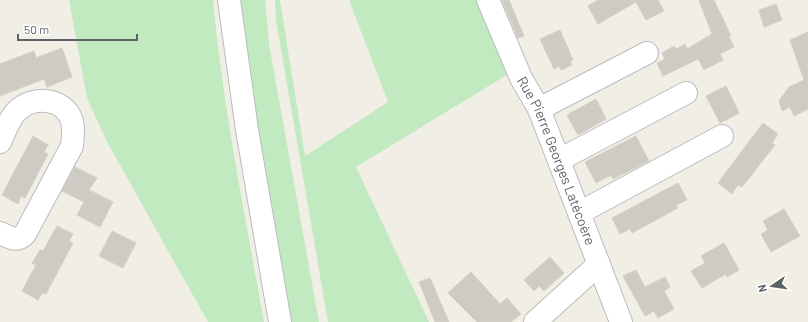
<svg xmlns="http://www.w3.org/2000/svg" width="808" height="322" viewBox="0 0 808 322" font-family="Barlow,sans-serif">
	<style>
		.green { fill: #c2eac0 }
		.building { fill: #cecbc5; stroke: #d6d0c3 }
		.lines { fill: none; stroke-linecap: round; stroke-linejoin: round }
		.minor-casing { stroke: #b8bcc0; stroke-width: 24 }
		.minor { stroke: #fff; stroke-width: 22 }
		.labels { text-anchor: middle; stroke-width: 4; stroke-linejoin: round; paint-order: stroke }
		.street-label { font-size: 14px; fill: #5d6267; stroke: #fff }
	</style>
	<rect width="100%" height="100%" fill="#f1eee6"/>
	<!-- green -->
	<g class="green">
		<path d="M69,0H213C223,108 245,215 264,322H208L107,142L87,98Z"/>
		<polygon points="239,0 265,0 269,44 319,322 292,322 250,80"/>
		<polygon points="275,0 280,0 305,156 388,102 349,0 479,0 510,73 356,167 429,322 328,322 276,20"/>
	</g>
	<!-- building -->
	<g class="building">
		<polygon points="502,0 509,0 524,36 518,38"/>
		<polygon points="598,0 658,0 664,11 646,20 636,2 598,24 588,6"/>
		<polygon points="699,0 714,0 731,36 729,37 734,47 720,54 723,60 704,70 698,59 663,76 657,63 665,59 662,53 674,46 676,49 685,44 687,49 712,34"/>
		<polygon points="776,4 782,20 764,27 759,10"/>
		<polygon points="560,30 573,60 570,61 572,65 561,70 559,66 554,69 540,39"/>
		<polygon points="808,32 808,109 794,116 790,107 782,111 779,101 789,87 804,80 790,40"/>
		<polygon points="62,48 72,77 47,87 44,79 0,96 0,64 34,51 36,58"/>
		<polygon points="726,86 739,113 720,123 706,96"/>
		<polygon points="596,99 606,119 578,135 567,115"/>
		<polygon points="763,123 778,134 772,143 775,145 742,187 738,185 732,194 718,183"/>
		<polygon points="33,136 48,145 44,152 48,154 25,198 21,196 18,204 2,195"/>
		<polygon points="636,136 649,161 613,179 611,175 596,183 585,162"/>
		<polygon points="75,167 97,178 89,190 113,202 100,227 77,215 84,202 62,191"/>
		<polygon points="678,183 687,200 676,205 678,208 632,233 630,229 620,234 612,218"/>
		<polygon points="784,209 800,236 771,252 761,234 768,230 763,221"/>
		<polygon points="57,226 73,234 69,241 73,243 46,294 42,293 38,300 22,291 36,265 32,263 40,250 43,251"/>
		<polygon points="112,231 136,243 123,268 99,256"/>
		<polygon points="724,243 739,270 727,277 726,274 702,288 691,271 705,263 701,256"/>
		<polygon points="550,257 564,273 544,291 539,286 534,291 524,280"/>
		<polygon points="636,270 645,287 665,277 670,287 664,291 674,309 658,318 654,311 645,316 623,276"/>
		<polygon points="471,272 500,304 507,298 521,314 511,322 477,322 448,293"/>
		<polygon points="430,278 449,322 435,322 419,282"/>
	</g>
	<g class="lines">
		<defs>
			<g id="minor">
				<polyline points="229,0 247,130 280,322"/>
				<path id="s1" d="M488,0L521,78L539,109L621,322"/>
				<polyline points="539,109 647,53"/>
				<path d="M0,142C5,132 9,119 16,112C32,95 64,97 72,121C74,129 73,138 72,146L25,234C17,243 9,237 0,233"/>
				<polyline points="559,160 686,93"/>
				<polyline points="579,213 722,136"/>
				<polyline points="535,322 599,264"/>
			</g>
		</defs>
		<!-- minor casing -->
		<use href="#minor" class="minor-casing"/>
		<!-- minor -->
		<use href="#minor" class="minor"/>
	</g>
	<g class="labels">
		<!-- street labels -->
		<g class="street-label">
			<text dy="5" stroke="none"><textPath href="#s1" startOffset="175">Rue Pierre Georges Latécoère</textPath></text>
		</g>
	</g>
	<!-- north arrow -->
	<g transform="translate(772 286) rotate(257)" stroke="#ffffff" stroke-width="3" paint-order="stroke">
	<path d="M0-3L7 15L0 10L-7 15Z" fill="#5d6267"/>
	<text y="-6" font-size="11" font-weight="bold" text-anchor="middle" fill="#5d6267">N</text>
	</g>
	<!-- scale -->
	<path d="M18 34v6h119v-6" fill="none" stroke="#5d6267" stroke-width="2"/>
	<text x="24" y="34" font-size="12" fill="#5d6267" stroke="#ffffff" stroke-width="3" paint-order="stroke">50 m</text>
</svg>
